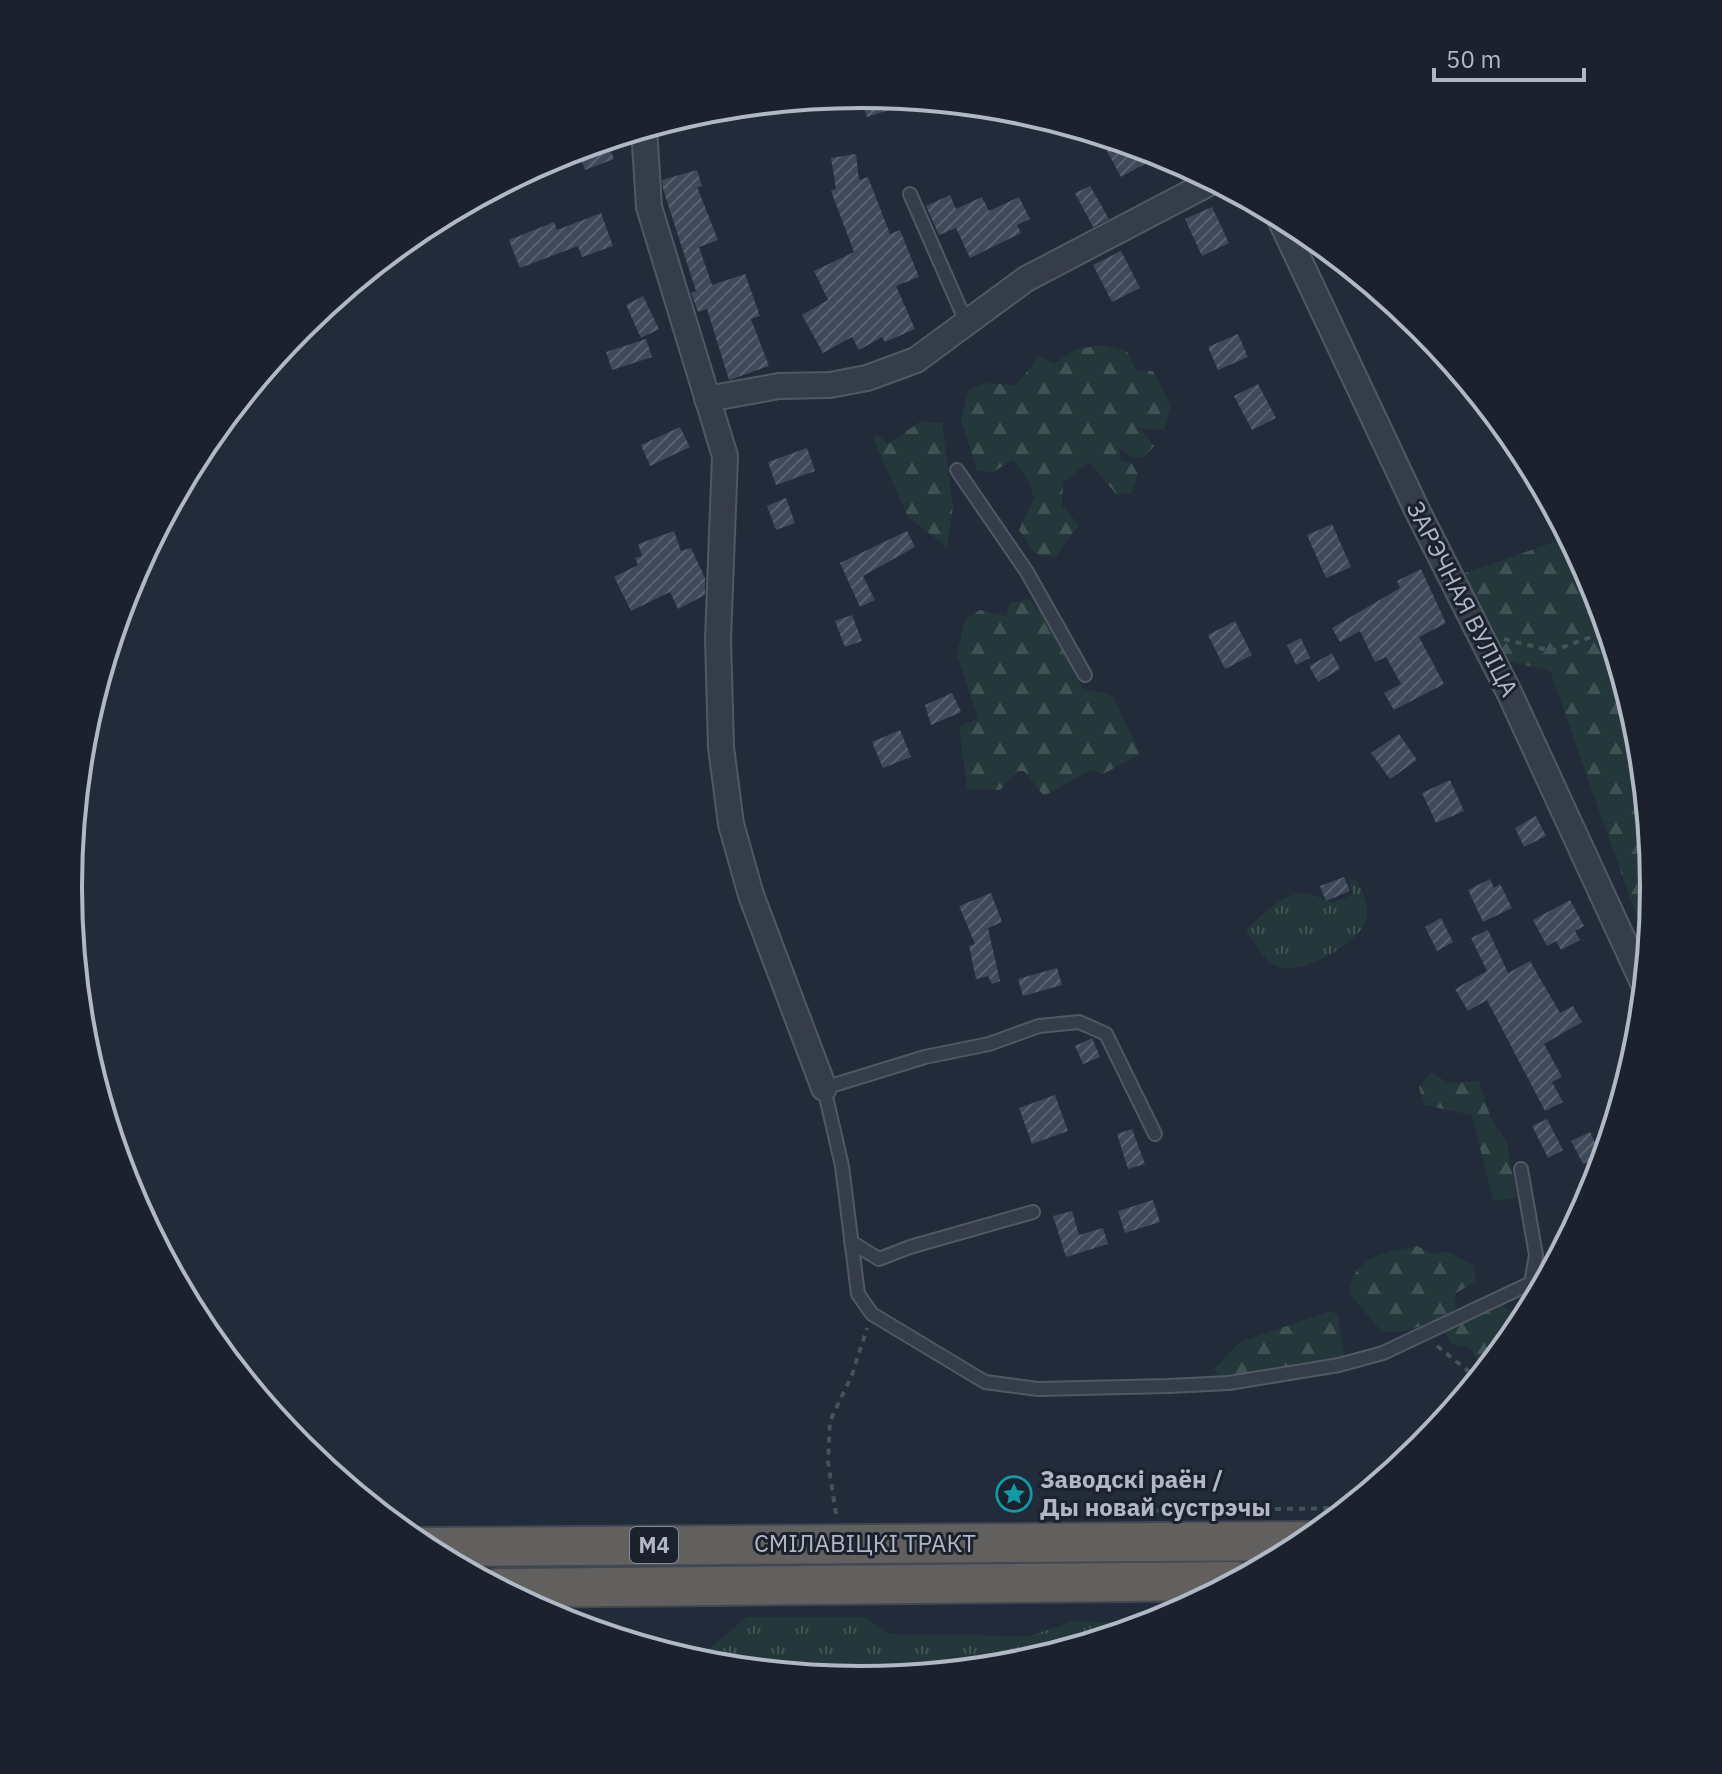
<svg xmlns="http://www.w3.org/2000/svg" width="1722" height="1774" viewBox="0 0 1722 1774" font-family="'IBM Plex Sans',sans-serif">
	<style>
		.grass { fill: url(#grass-tufts) }
		.forest { fill: url(#forest-firs) }
		.building { fill: url(#building-hatch) }
		.lines { fill: none; stroke-linecap: round; stroke-linejoin: round }
		.service-casing { stroke: #505864; stroke-width: 16 }
		.minor-casing { stroke: #505864; stroke-width: 28 }
		.trunk-casing { stroke: #404854; stroke-width: 42 }
		.path { stroke: #415458; stroke-width: 4; stroke-dasharray: 6 6; stroke-linecap: butt }
		.service { stroke: #353d4a; stroke-width: 12 }
		.minor { stroke: #353d4a; stroke-width: 24 }
		.trunk { stroke: #62605e; stroke-width: 38 }
		.labels { text-anchor: middle; stroke-width: 6; stroke-linejoin: round; paint-order: stroke }
		.shield { fill: #1b222e; stroke: #838b98; stroke-width: 2 }
		.shield-label { font-size: 22px; font-weight: bold; fill: #b0b8c6 }
		.street-label { font-size: 24px; fill: #b0b8c6; stroke: #1b222e }
		.poi-label { font-size: 24px; font-weight: bold; fill: #b0b8c6; stroke: #1b222e; text-anchor: start }
		.rim { fill: none; stroke: #b0b8c6; stroke-width: 4 }
	</style>
	<defs>
		<pattern id="grass-tufts" width="24" height="20" patternUnits="userSpaceOnUse" patternTransform="scale(2)"><rect width="24" height="20" fill="#24373a"/><path d="M3 7l-1-3M5 7V3M7 7l1-3M15 17l-1-3M17 17v-4M19 17l1-3" fill="none" stroke="#415255"/></pattern>
		<pattern id="forest-firs" width="22" height="20" patternUnits="userSpaceOnUse" patternTransform="scale(2)"><rect width="22" height="20" fill="#24373a"/><path d="M5 1l3.5 6h-7zM16 11l3.5 6h-7z" fill="#415255"/></pattern>
		<pattern id="building-hatch" width="6" height="6" patternUnits="userSpaceOnUse" patternTransform="scale(2)"><rect width="6" height="6" fill="#3e4959"/><path d="M-1 1l2-2M0 6l6-6M5 7l2-2" fill="none" stroke="#57616f"/></pattern>
	</defs>
	<rect width="100%" height="100%" fill="#222b39"/>
	<!-- grass -->
	<g class="grass">
		<path d="M1349,879L1357,881C1363,893 1371,909 1365,923C1356,944 1301,976 1279,967C1264,961 1254,943 1246,930C1261,916 1285,889 1308,894C1317,895 1325,901 1333,903L1353,894Z"/>
		<polygon points="747,1617 865,1617 888,1634 1029,1636 1075,1621 1149,1624 1015,1665 861,1680 706,1665 671,1654 705,1652"/>
	</g>
	<!-- forest -->
	<g class="forest">
		<polygon points="1104,345 1127,352 1136,370 1153,371 1171,405 1164,430 1140,428 1154,446 1144,457 1132,457 1119,448 1121,460 1132,464 1138,474 1132,493 1117,495 1089,462 1063,483 1062,506 1079,525 1055,557 1035,554 1019,530 1034,498 1027,478 1013,460 993,472 977,471 961,420 968,391 983,383 1016,385 1039,357 1054,364 1076,349"/>
		<polygon points="921,421 942,423 953,506 947,547 908,517 873,438 878,435 888,444"/>
		<polygon points="1569,537 1594,584 1639,733 1654,887 1651,917 1635,912 1550,671 1502,660 1465,573"/>
		<polygon points="1029,599 1050,624 1082,688 1113,696 1140,754 1103,774 1090,770 1044,796 1024,771 1018,771 1000,790 967,789 959,727 978,718 957,654 965,620 980,610 1006,616 1010,603"/>
		<polygon points="1431,1072 1448,1083 1479,1081 1490,1116 1507,1144 1517,1198 1493,1201 1472,1115 1424,1105 1419,1087"/>
		<path d="M1417,1246L1431,1253L1448,1252L1473,1265L1476,1281L1456,1293L1455,1310C1431,1321 1409,1335 1382,1332L1349,1293C1353,1255 1386,1253 1417,1246Z"/>
		<polygon points="1502,1306 1515,1312 1520,1328 1485,1371 1470,1348 1451,1344 1445,1331"/>
		<polygon points="1330,1311 1338,1315 1345,1358 1218,1378 1215,1368 1240,1342"/>
	</g>
	<!-- building -->
	<g class="building">
		<polygon points="859,94 861,94 921,100 867,117"/>
		<polygon points="606,140 614,159 585,170 577,148"/>
		<polygon points="1120,141 1150,150 1163,154 1121,177 1106,149"/>
		<polygon points="856,154 859,180 868,177 890,234 900,230 919,277 896,286 915,329 885,342 882,337 859,350 852,337 823,353 802,315 828,300 814,271 854,252 831,191 836,189 831,158"/>
		<polygon points="697,170 702,186 697,187 718,240 699,247 712,285 745,274 760,316 751,319 769,366 729,380 707,309 698,312 691,293 696,291 663,189 662,180"/>
		<polygon points="1090,186 1109,219 1093,227 1075,193"/>
		<polygon points="950,195 956,209 982,197 989,211 1019,197 1030,219 1017,225 1021,233 970,258 956,228 939,235 926,206"/>
		<polygon points="1212,207 1229,243 1202,256 1185,219"/>
		<polygon points="601,213 613,246 582,257 578,246 520,268 509,240 554,222 557,230"/>
		<polygon points="1121,251 1140,288 1112,302 1093,265"/>
		<polygon points="643,296 659,329 641,338 626,305"/>
		<polygon points="1238,334 1248,357 1218,370 1208,347"/>
		<polygon points="646,339 652,357 612,370 606,352"/>
		<polygon points="1258,384 1276,418 1252,430 1234,396"/>
		<polygon points="680,427 690,447 650,466 641,445"/>
		<polygon points="807,448 815,471 776,485 768,462"/>
		<polygon points="786,498 795,523 776,530 767,506"/>
		<polygon points="1332,524 1351,567 1326,578 1307,535"/>
		<polygon points="674,531 681,551 691,548 705,578 705,595 678,609 670,592 631,611 614,577 638,565 635,558 642,556 638,544"/>
		<polygon points="907,531 915,547 863,576 875,600 860,607 840,563"/>
		<polygon points="1421,569 1446,623 1419,637 1444,684 1394,710 1384,693 1401,684 1386,657 1375,662 1360,631 1340,642 1332,628 1400,588 1397,581"/>
		<polygon points="852,615 862,641 845,647 835,621"/>
		<polygon points="1235,621 1252,655 1225,669 1208,635"/>
		<polygon points="1301,638 1310,658 1296,665 1287,645"/>
		<polygon points="1332,653 1340,669 1318,682 1309,666"/>
		<polygon points="952,693 961,712 931,725 925,705"/>
		<polygon points="900,730 911,757 883,768 872,742"/>
		<polygon points="1399,734 1417,760 1390,779 1371,753"/>
		<polygon points="1450,780 1464,811 1436,823 1422,793"/>
		<polygon points="1536,816 1546,836 1524,847 1515,828"/>
		<polygon points="1344,877 1350,891 1326,901 1320,886"/>
		<polygon points="1490,879 1494,888 1500,884 1512,908 1483,922 1468,890"/>
		<polygon points="991,893 1002,922 988,928 1000,981 992,984 988,976 976,979 969,946 975,944 959,906"/>
		<polygon points="1570,900 1584,926 1575,931 1580,940 1561,950 1556,941 1547,946 1533,920"/>
		<polygon points="1441,918 1453,942 1437,951 1425,927"/>
		<polygon points="1488,930 1508,973 1530,961 1560,1013 1573,1006 1582,1022 1544,1044 1562,1077 1552,1082 1563,1102 1545,1111 1487,1000 1468,1011 1455,989 1487,971 1471,938"/>
		<polygon points="1057,968 1062,985 1023,996 1018,979"/>
		<polygon points="1092,1038 1100,1057 1083,1064 1075,1046"/>
		<polygon points="1055,1095 1068,1131 1032,1144 1019,1108"/>
		<polygon points="1547,1119 1563,1150 1548,1158 1532,1126"/>
		<polygon points="1132,1129 1145,1164 1128,1169 1117,1134"/>
		<polygon points="1590,1132 1601,1155 1583,1164 1571,1141"/>
		<polygon points="1153,1200 1160,1222 1125,1233 1118,1211"/>
		<polygon points="1072,1211 1079,1235 1103,1228 1108,1244 1066,1257 1053,1216"/>
	</g>
	<g class="lines">
		<defs>
			<g id="service">
				<polyline points="910,194 967,324"/>
				<polyline points="957,470 1027,572 1085,675"/>
				<polyline points="1155,1134 1106,1034 1079,1022 1039,1026 989,1044 925,1057 824,1088 842,1166 858,1294 872,1314 985,1382 1038,1389 1168,1386 1229,1383 1339,1365 1383,1353 1531,1283 1536,1255 1521,1169"/>
				<polyline points="851,1242 879,1259 910,1247 1033,1212"/>
			</g>
			<g id="minor">
				<polyline points="644,128 649,207 725,456 718,639 721,747 731,824 751,895 824,1088"/>
				<polyline points="1278,215 1417,510 1509,692 1644,985"/>
				<polyline points="707,399 779,386 830,385 867,378 916,360 1026,279 1213,181"/>
			</g>
			<g id="trunk">
				<polyline points="422,1547 1309,1541"/>
				<polyline points="498,1588 1236,1581"/>
			</g>
		</defs>
		<!-- service casing -->
		<use href="#service" class="service-casing"/>
		<!-- minor casing -->
		<use href="#minor" class="minor-casing"/>
		<!-- trunk casing -->
		<use href="#trunk" class="trunk-casing"/>
		<!-- path -->
		<g class="path">
			<polyline points="1504,639 1552,651 1608,631"/>
			<polyline points="1437,1346 1478,1379"/>
			<polyline points="1059,1512 1348,1508"/>
			<polyline points="836,1514 828,1462 830,1421 852,1375 867,1328"/>
			<polyline points="388,1520 410,1520"/>
		</g>
		<!-- service -->
		<use href="#service" class="service"/>
		<!-- minor -->
		<use href="#minor" class="minor"/>
		<!-- trunk -->
		<use href="#trunk" class="trunk"/>
	</g>
	<!-- icons -->
	<defs>
		<symbol id="sight-ring" viewBox="-11 -11 22 22"><circle r="9.5" fill="#1b222e" stroke="#0f9aa8" stroke-width="1.5"/><path d="M0-6L1.8-2.2L6-1.7L2.9 1.2L3.7 5.4L0 3.3L-3.7 5.4L-2.9 1.2L-6-1.7L-1.8-2.2Z" fill="#0f9aa8"/></symbol>
	</defs>
	<g fill-rule="evenodd">
		<use href="#sight-ring" x="994" y="1474" width="40" height="40"/>
	</g>
	<g class="labels">
		<!-- shield labels -->
		<rect class="shield" x="630" y="1527" width="48" height="36" rx="6"/>
		<g class="shield-label">
			<text x="654" y="1553">М4</text>
		</g>
		<!-- street labels -->
		<g class="street-label">
			<text transform="translate(1462 599) rotate(63)" y="8">ЗАРЭЧНАЯ ВУЛІЦА</text>
			<text x="865" y="1552">СМІЛАВІЦКІ ТРАКТ</text>
		</g>
		<!-- poi labels -->
		<g class="poi-label">
			<text x="1040" y="1488">Заводскі раён /<tspan x="1040" dy="28">Ды новай сустрэчы</tspan></text>
		</g>
	</g>
	<!-- crop -->
	<path d="M0 0H1722V1774H0ZM82 887a779 779 0 1 1 1558 0a779 779 0 1 1-1558 0Z" fill="#1b222e" fill-rule="evenodd"/>
	<path class="rim" d="M82 887a779 779 0 1 1 1558 0a779 779 0 1 1-1558 0Z"/>
	<!-- scale -->
	<path d="M1434 68v12h150v-12" fill="none" stroke="#b0b8c6" stroke-width="4"/>
	<text x="1446" y="68" font-size="24" fill="#b0b8c6" stroke="#1b222e" stroke-width="6" paint-order="stroke">50 m</text>
</svg>
